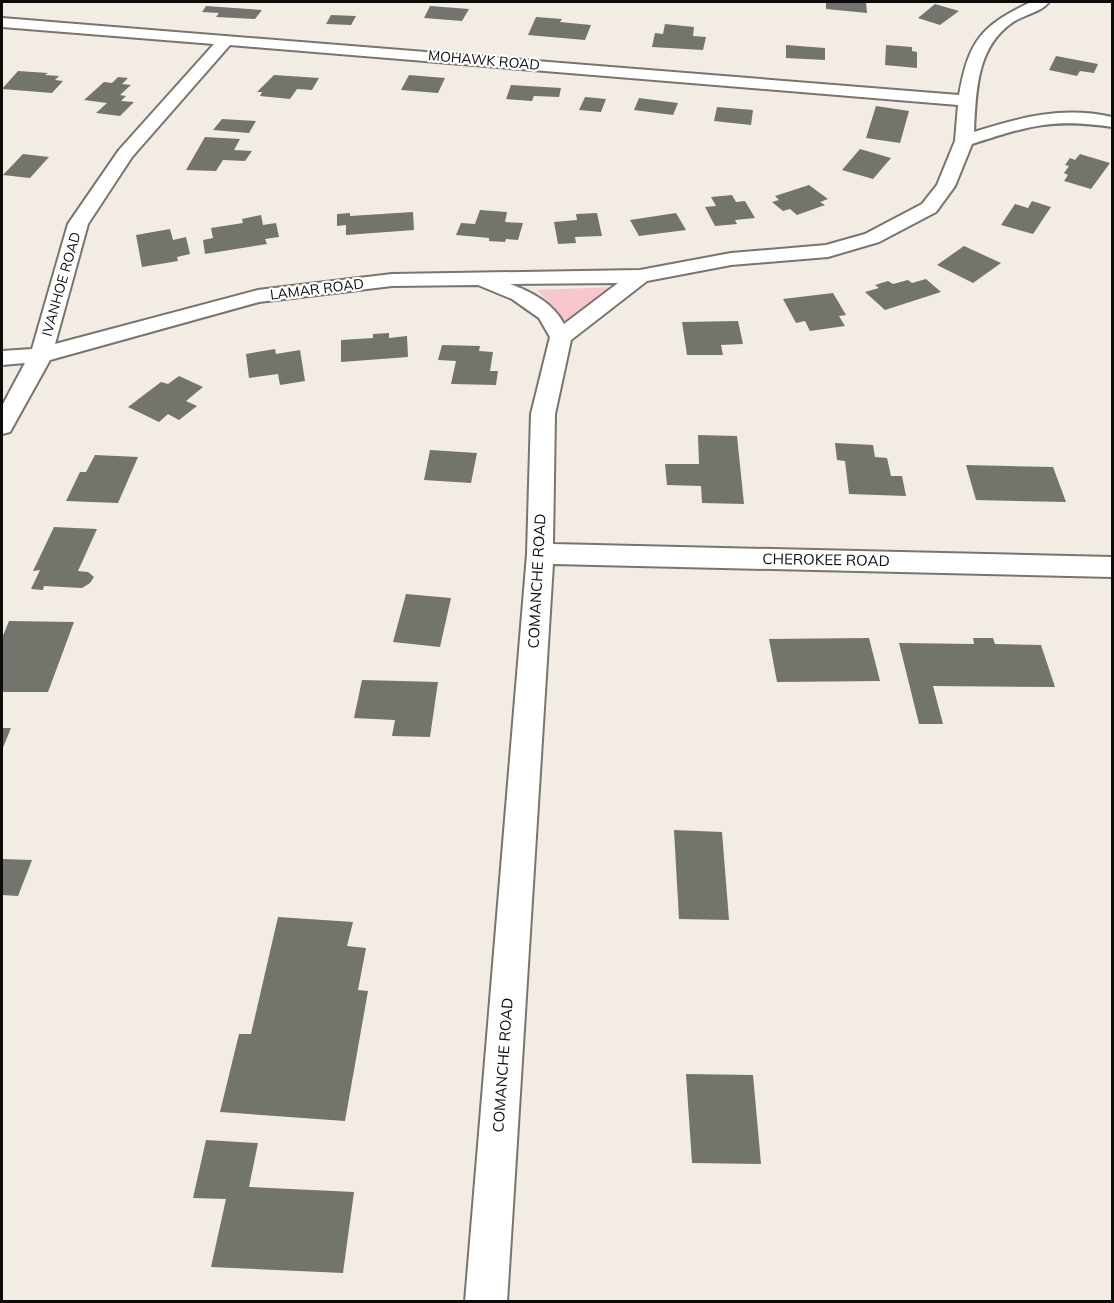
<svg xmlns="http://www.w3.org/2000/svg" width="1114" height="1303" viewBox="0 0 1114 1303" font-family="Mulish,sans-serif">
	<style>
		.green { fill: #f8c6cf }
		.building { fill: #73746c }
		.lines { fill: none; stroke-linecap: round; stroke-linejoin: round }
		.minor-casing { stroke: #79746d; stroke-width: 4 }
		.minor { fill: #fff; fill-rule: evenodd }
		.labels { text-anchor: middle; stroke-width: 4.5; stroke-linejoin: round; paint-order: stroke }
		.far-street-label { font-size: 14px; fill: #0d0b09; stroke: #fff }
		.street-label { font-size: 15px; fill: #0d0b09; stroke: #fff }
	</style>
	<rect width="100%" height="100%" fill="#f2ece5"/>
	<!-- green -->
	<polygon class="green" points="612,287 568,325 537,290"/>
	<!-- building -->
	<g class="building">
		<polygon points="826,2 866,2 867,13 826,9"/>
		<polygon points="935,4 959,11 940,25 918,18"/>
		<polygon points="206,6 262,10 255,19 216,17 219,13 202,12"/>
		<polygon points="430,6 469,9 462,21 424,18"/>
		<polygon points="331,15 356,16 351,25 326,24"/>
		<polygon points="536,17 562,19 560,22 591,25 585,40 528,35"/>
		<polygon points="665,24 694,27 693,36 706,37 703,50 652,47 655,33 663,34"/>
		<polygon points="786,45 825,48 825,60 786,58"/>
		<polygon points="886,45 912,47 912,51 917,52 917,68 885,65"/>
		<polygon points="1056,56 1098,64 1094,73 1080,71 1077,76 1049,70"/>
		<polygon points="18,71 48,73 45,75 59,76 55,80 63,81 52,93 2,89"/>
		<polygon points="274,75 319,78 312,90 297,89 290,99 260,96 262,92 257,92"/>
		<polygon points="409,75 445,78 438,93 401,90"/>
		<polygon points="118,77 128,78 122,84 131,85 120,95 126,96 121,101 134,102 120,116 96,113 107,103 84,100 104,82 112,83"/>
		<polygon points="511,85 561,88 559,97 534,96 532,101 506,99"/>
		<polygon points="585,97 606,99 601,112 579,110"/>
		<polygon points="639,98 678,103 673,115 634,110"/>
		<polygon points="876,106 909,111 900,143 866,138"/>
		<polygon points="717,107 753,110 751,125 714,121"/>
		<polygon points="222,119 256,121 249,133 213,130"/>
		<polygon points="205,137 240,139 234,150 252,151 245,161 223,160 216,171 186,170"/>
		<polygon points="860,149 891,158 873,179 842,170"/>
		<polygon points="23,154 49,157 30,178 3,175"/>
		<polygon points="1080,154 1110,163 1091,189 1064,181 1068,175 1064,173 1069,166 1065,165 1070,158 1075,160"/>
		<polygon points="809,185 828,199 820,202 825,205 797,215 790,209 783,211 772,202 779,200 775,196"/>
		<polygon points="732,195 736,202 745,201 755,218 735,220 737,224 715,226 705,207 716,206 711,197"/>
		<polygon points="1032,201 1051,207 1033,234 1001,225 1015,204 1028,208"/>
		<polygon points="480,210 507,212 505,222 523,223 518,240 506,239 505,242 489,241 489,238 456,235 461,223 475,224"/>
		<polygon points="413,212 414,230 346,235 346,225 337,226 337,214 350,213 350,216"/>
		<polygon points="597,213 602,236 575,237 576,243 558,244 554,222 577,220 576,214"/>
		<polygon points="676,213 686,230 639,236 630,220"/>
		<polygon points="261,215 263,225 276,223 279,237 265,239 267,244 205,254 203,240 213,238 211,228 243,223 242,219"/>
		<polygon points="170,229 173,240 186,237 190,254 177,257 178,261 142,267 136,235"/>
		<polygon points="964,246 1001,263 973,283 937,265"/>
		<polygon points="926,279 941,292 885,310 865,292 879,288 875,285 888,281 893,284 908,280 912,283"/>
		<polygon points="833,293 846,315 839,316 845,326 810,331 805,321 796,323 783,299"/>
		<polygon points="738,321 743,344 721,345 723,355 687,355 682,322"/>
		<polygon points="389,333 389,338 407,336 408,357 341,362 341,340 373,338 373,334"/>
		<polygon points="442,345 480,346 479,351 493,352 490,371 498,371 496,385 451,384 456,361 438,360"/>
		<polygon points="275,349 276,354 300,350 305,381 280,385 278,374 249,378 246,354"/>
		<polygon points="179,376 203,387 186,401 197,406 179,420 168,414 159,422 128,407 161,382 168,384"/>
		<polygon points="698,435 737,436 744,504 702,503 701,486 667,485 665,464 699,464"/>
		<polygon points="835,443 873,445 875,457 887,458 891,476 902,476 906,496 849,494 845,461 837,460"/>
		<polygon points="430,450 477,453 471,483 424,480"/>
		<polygon points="95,455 138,457 118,503 66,501 80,472 86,472"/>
		<polygon points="966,465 1053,467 1066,502 976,500"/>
		<polygon points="54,527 97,529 78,571 88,572 94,577 90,583 82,588 44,586 43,590 31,589 40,570 33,571"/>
		<polygon points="406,594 451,598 440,647 393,642"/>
		<polygon points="9,621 74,622 48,692 2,692 2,638"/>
		<polygon points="869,638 880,681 777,682 769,639"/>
		<polygon points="973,638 993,638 995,644 1041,645 1055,687 933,686 943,724 919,724 899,643 974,644"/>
		<polygon points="362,680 438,682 430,737 392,736 395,720 354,718"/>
		<polygon points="2,728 11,728 2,750"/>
		<polygon points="674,830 722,832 729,920 679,919"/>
		<polygon points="2,859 32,860 18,896 2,895"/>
		<polygon points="278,917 353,922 347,946 366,948 358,990 368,991 345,1121 220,1112 239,1034 251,1034"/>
		<polygon points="686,1074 753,1075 761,1164 692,1163"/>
		<polygon points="206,1140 258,1143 249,1187 354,1192 343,1273 211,1267 226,1199 193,1198"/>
	</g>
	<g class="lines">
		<defs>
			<path id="minor" d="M1031,2H1049C1041,12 1024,15 1013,22C976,47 976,92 974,132C1021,117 1063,106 1112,117V127C1053,118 1028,126 972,144L955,186L936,212L879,242L828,257L731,265L647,281L571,340L555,414L553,544L1112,557V577L553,564L507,1302H465L527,554L531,414L550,337L539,318L512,299L478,285L392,286L259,302L50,360L10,432L2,434V406L25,363L2,365V351L32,349L68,224L119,150L214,44L2,27V18L959,95C969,40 981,26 1031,2ZM230,45L958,105L955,141L937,185L922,204L865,234L826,245L731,253L640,270L392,274L258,290L55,344L88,224L132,157ZM618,283L564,324C553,303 532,292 510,284Z"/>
		</defs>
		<!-- minor casing -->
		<use href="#minor" class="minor-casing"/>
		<!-- minor -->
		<use href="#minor" class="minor"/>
	</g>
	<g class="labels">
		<!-- far-street labels -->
		<g class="far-street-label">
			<text transform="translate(484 60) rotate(5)" y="5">MOHAWK ROAD</text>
			<text transform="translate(61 284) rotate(-74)" y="5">IVANHOE ROAD</text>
			<text transform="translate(317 289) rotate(-7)" y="5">LAMAR ROAD</text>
		</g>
		<!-- street labels -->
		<g class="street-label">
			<text transform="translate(826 560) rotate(1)" y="5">CHEROKEE ROAD</text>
			<text transform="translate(537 581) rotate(-87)" y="5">COMANCHE ROAD</text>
			<text transform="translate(503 1065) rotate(-86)" y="5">COMANCHE ROAD</text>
		</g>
	</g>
	<!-- border -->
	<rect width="1114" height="1303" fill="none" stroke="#0d0b09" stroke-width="6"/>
</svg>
